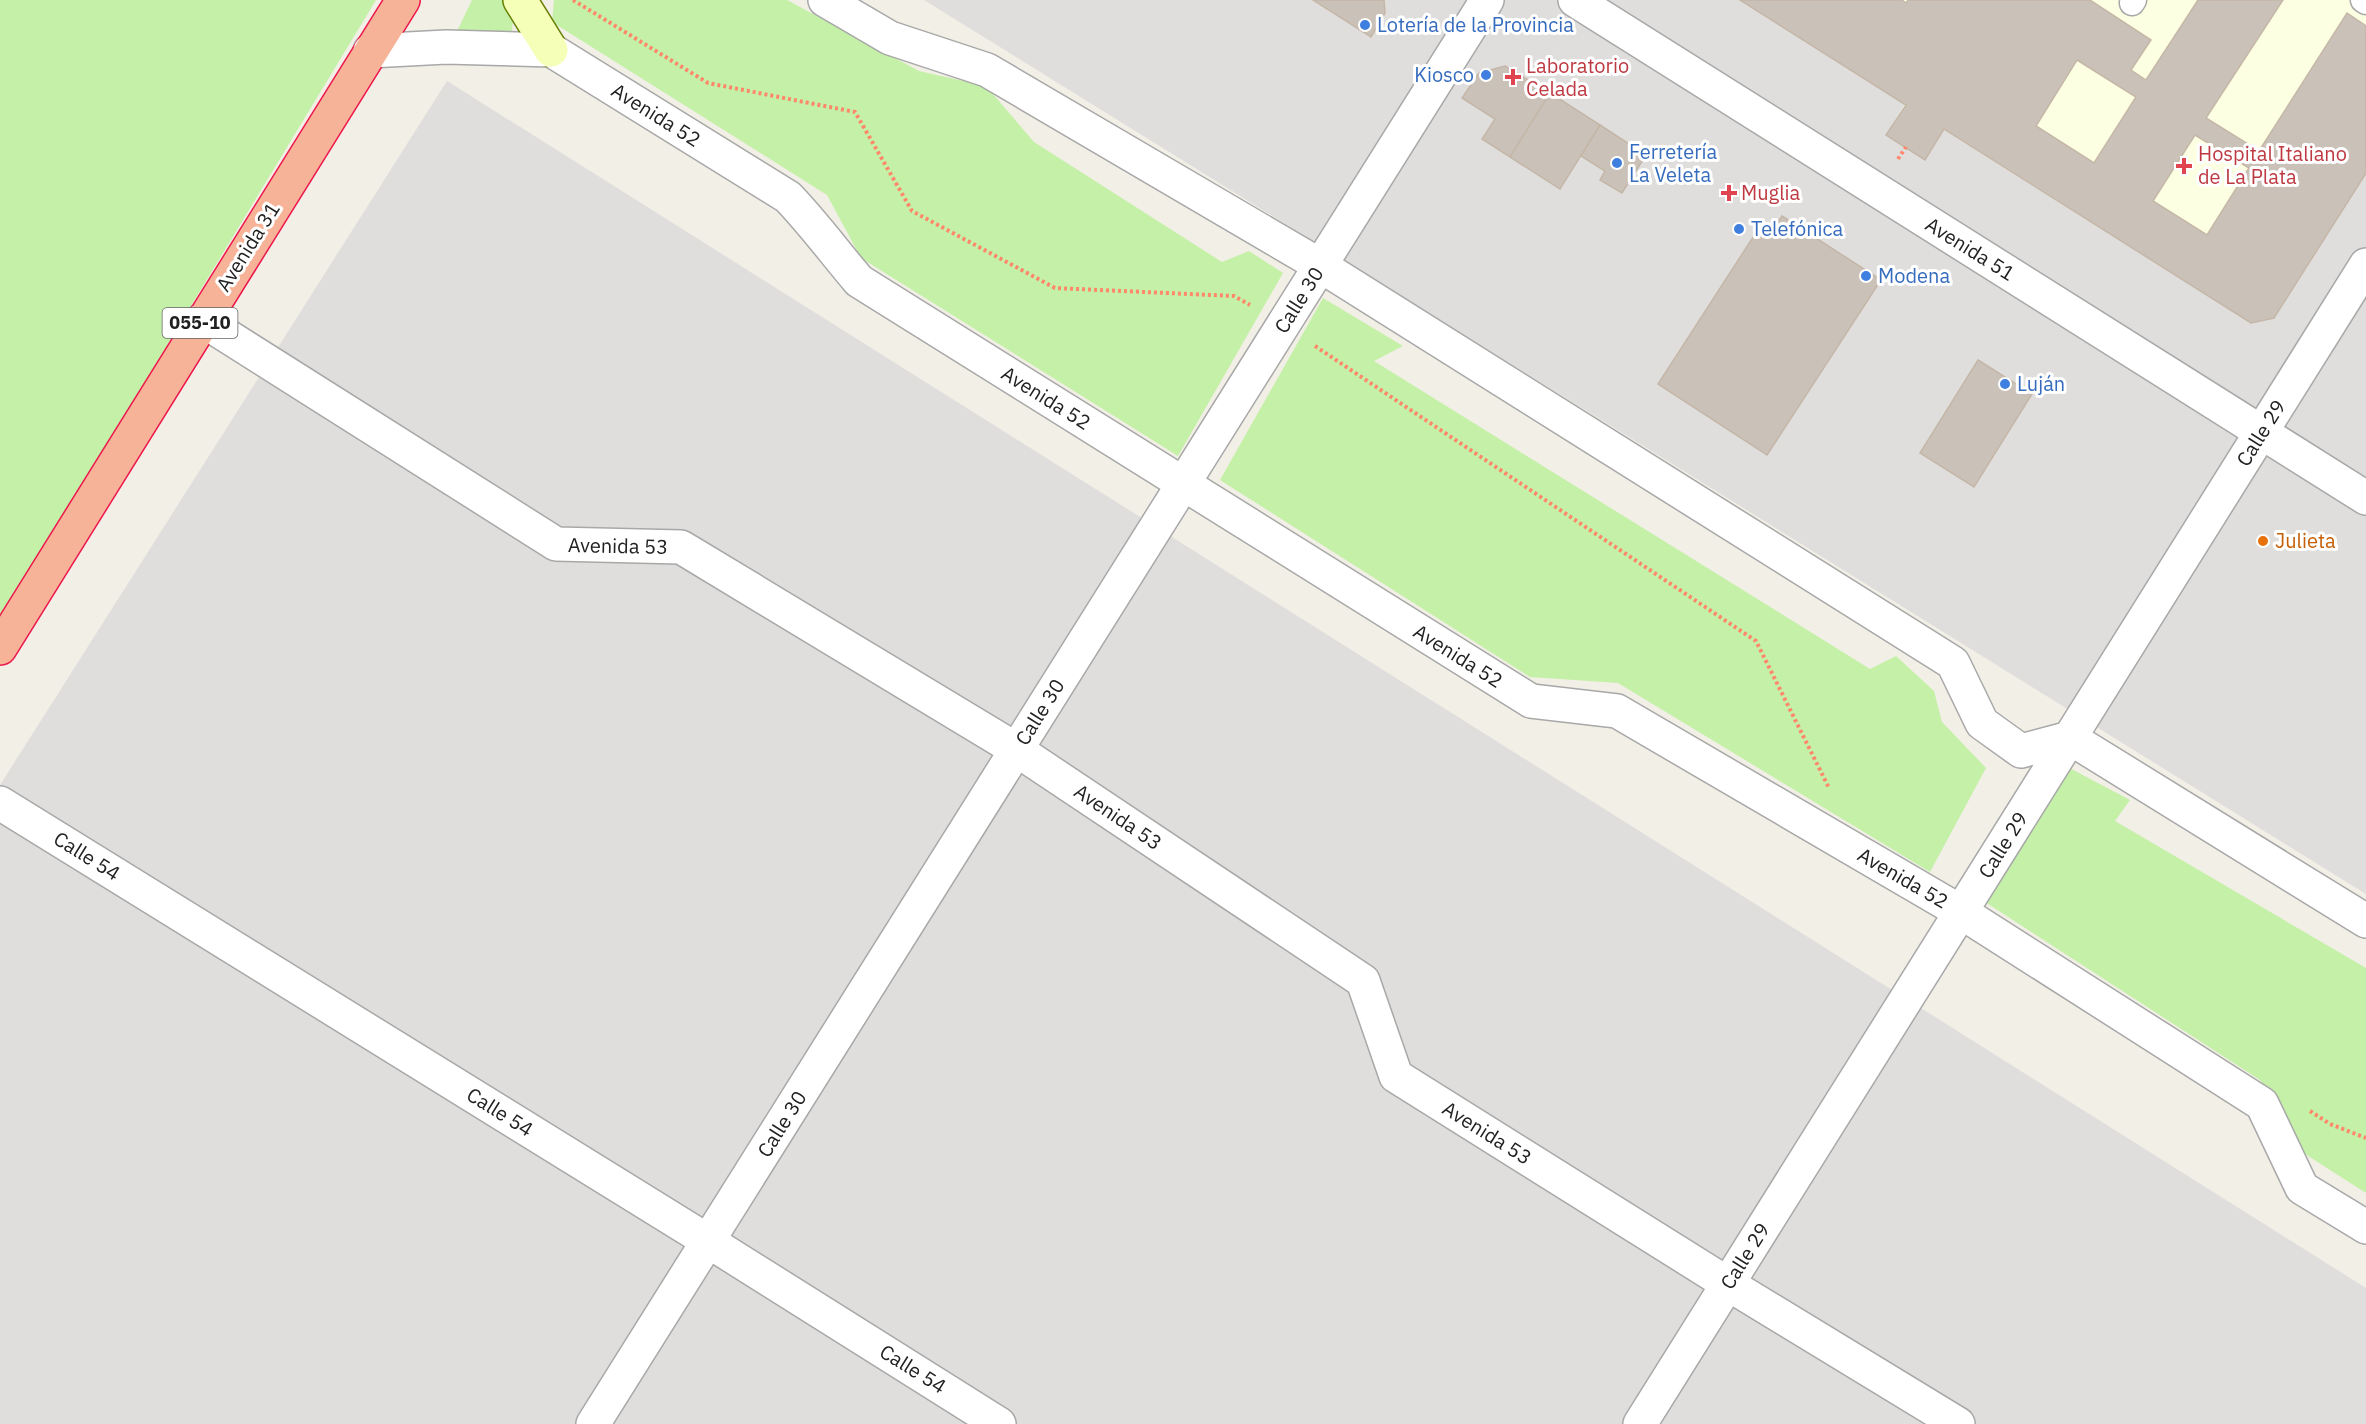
<svg xmlns="http://www.w3.org/2000/svg" width="2366" height="1424" viewBox="0 0 2366 1424" font-family="'IBM Plex Sans',sans-serif">
	<style>
		.residential { fill: #dfdedd }
		.education { fill: #fcffe2 }
		.grass { fill: #c5f0a8 }
		.building { fill: #cac2b9; stroke: #c5b7a7; stroke-width: 1.5; fill-rule: evenodd }
		.lines { fill: none; stroke-linecap: round; stroke-linejoin: round }
		.service-casing { stroke: #a8a8a8; stroke-width: 27 }
		.minor-casing { stroke: #a8a8a8; stroke-width: 36 }
		.tertiary-casing { stroke: #a8a8a8; stroke-width: 36 }
		.secondary-casing { stroke: #667f00; stroke-width: 36 }
		.trunk-casing { stroke: #ec174d; stroke-width: 36 }
		.path { stroke: #ff876a; stroke-width: 4; stroke-dasharray: 3 3; stroke-linecap: butt }
		.service { stroke: #fff; stroke-width: 24 }
		.minor { stroke: #fff; stroke-width: 33 }
		.tertiary { stroke: #fff; stroke-width: 33 }
		.secondary { stroke: #f5ffb7; stroke-width: 33 }
		.trunk { stroke: #f7b398; stroke-width: 33 }
		.shop-dot { fill: #3f7fe0; stroke: #fff; stroke-width: 2 }
		.health-dot { fill: #e0444e; stroke: #fff; stroke-width: 2 }
		.food-dot { fill: #e8710a; stroke: #fff; stroke-width: 2 }
		.labels { text-anchor: middle; stroke-width: 6; stroke-linejoin: round; paint-order: stroke }
		.shield { fill: #fff; stroke: #646464; stroke-width: 1.5 }
		.shield-label { font-size: 18px; font-weight: bold; fill: #212121 }
		.shop-label { font-size: 20px; fill: #366cbe; stroke: #fff; text-anchor: start }
		.health-label { font-size: 20px; fill: #be3a42; stroke: #fff; text-anchor: start }
		.street-label { font-size: 20px; fill: #212121; stroke: #fff }
		.food-label { font-size: 20px; fill: #c56008; stroke: #fff; text-anchor: start }
	</style>
	<rect width="100%" height="100%" fill="#f2efe6"/>
	<!-- residential -->
	<g class="residential">
		<polygon points="924,0 2366,0 2366,894"/>
		<polygon points="447,81 2366,1288 2366,1424 0,1424 0,785"/>
	</g>
	<!-- education -->
	<polygon class="education" points="1740,0 2366,0 2366,173 2274,318 2251,323 1944,130 1925,160 1886,135 1905,104"/>
	<!-- grass -->
	<g class="grass">
		<polygon points="0,0 376,0 0,622"/>
		<polygon points="472,0 508,0 514,5 512,32 457,31"/>
		<polygon points="554,0 787,0 919,71 986,86 1034,142 1222,262 1249,251 1283,273 1178,456 861,258 827,195 552,22"/>
		<polygon points="1323,298 1403,346 1374,361 1870,669 1896,656 1934,691 1942,722 1986,768 1930,872 1618,683 1530,677 1220,480"/>
		<polygon points="2062,764 2130,800 2115,821 2366,968 2366,1193 2305,1154 2260,1080 1985,902"/>
	</g>
	<!-- building -->
	<g class="building">
		<polygon points="1313,0 1384,0 1385,13 1371,37"/>
		<path d="M1740,0H1902L1906,3L1908,0H2090L2151,40L2131,70L2146,80L2198,0H2283L2206,118L2259,151L2347,13L2366,26V173L2274,318L2251,323L1944,129L1925,160L1886,135L1906,105ZM2077,60L2136,97L2094,163L2036,126ZM2195,135L2249,168L2207,235L2153,201Z"/>
		<polygon points="1505,66 1550,93 1510,157 1482,139 1495,119 1462,98 1479,73"/>
		<polygon points="1550,93 1600,125 1560,189 1510,157"/>
		<polygon points="1600,125 1646,155 1622,193 1600,180 1605,171 1581,156"/>
		<polygon points="1782,216 1881,280 1767,455 1658,384 1759,228 1769,235"/>
		<polygon points="1978,360 2032,394 1974,487 1920,453"/>
	</g>
	<g class="lines">
		<defs>
			<g id="service">
				<polyline points="2363,0 2366,2"/>
				<polyline points="2132,3 2134,0"/>
			</g>
			<g id="minor">
				<polyline points="202,320 556,544 681,547 1017,750 1363,981 1396,1076 1728,1284 1958,1424"/>
				<polyline points="0,803 708,1241 999,1424"/>
				<polyline points="593,1424 1487,0"/>
				<polyline points="1640,1424 2366,265"/>
			</g>
			<g id="tertiary">
				<polyline points="825,0 890,38 987,70 1321,266 1953,663 1982,723 2021,751 2070,738 2366,921"/>
				<polyline points="1575,0 2366,498"/>
				<path d="M370,51L446,47L551,50L788,197C814,224 835,253 859,281L1531,701L1617,711L1961,912L2262,1104L2302,1188L2366,1227"/>
			</g>
			<polyline id="secondary" points="520,0 551,50"/>
			<polyline id="trunk" points="0,648 403,0"/>
		</defs>
		<!-- service casing -->
		<use href="#service" class="service-casing"/>
		<!-- minor casing -->
		<use href="#minor" class="minor-casing"/>
		<!-- tertiary casing -->
		<use href="#tertiary" class="tertiary-casing"/>
		<!-- secondary casing -->
		<use href="#secondary" class="secondary-casing"/>
		<!-- trunk casing -->
		<use href="#trunk" class="trunk-casing"/>
		<!-- path -->
		<g class="path">
			<polyline points="573,0 708,83 855,112 912,211 1055,288 1234,296 1250,305"/>
			<polyline points="1898,159 1906,147"/>
			<polyline points="1315,346 1756,641 1829,788"/>
			<polyline points="2310,1111 2330,1124 2366,1138"/>
		</g>
		<!-- service -->
		<use href="#service" class="service"/>
		<!-- minor -->
		<use href="#minor" class="minor"/>
		<!-- tertiary -->
		<use href="#tertiary" class="tertiary"/>
		<!-- secondary -->
		<use href="#secondary" class="secondary"/>
		<!-- trunk -->
		<use href="#trunk" class="trunk"/>
	</g>
	<!-- markers -->
	<g class="shop-dot">
		<circle cx="1365" cy="25" r="6"/>
		<circle cx="1486" cy="75" r="6"/>
		<circle cx="1617" cy="163" r="6"/>
		<circle cx="1739" cy="229" r="6"/>
		<circle cx="1866" cy="276" r="6"/>
		<circle cx="2005" cy="384" r="6"/>
	</g>
	<g class="health-dot">
		<path d="M1510 68h6v6h6v6h-6v6h-6v-6h-6v-6h6z"/>
		<path d="M2181 157h6v6h6v6h-6v6h-6v-6h-6v-6h6z"/>
		<path d="M1726 184h6v6h6v6h-6v6h-6v-6h-6v-6h6z"/>
	</g>
	<circle class="food-dot" cx="2263" cy="541" r="6"/>
	<g class="labels">
		<!-- shield labels -->
		<rect class="shield" x="162.5" y="308" width="75" height="30" rx="4.5"/>
		<g class="shield-label">
			<text x="200" y="329">055-10</text>
		</g>
		<!-- shop labels -->
		<g class="shop-label">
			<text x="1377" y="32">Lotería de la Provincia</text>
			<text x="1474" y="82" text-anchor="end">Kiosco</text>
			<text x="1629" y="159">Ferretería<tspan x="1629" dy="23">La Veleta</tspan></text>
			<text x="1751" y="236">Telefónica</text>
			<text x="1878" y="283">Modena</text>
			<text x="2017" y="391">Luján</text>
		</g>
		<!-- health labels -->
		<g class="health-label">
			<text x="1526" y="73">Laboratorio<tspan x="1526" dy="23">Celada</tspan></text>
			<text x="2198" y="161">Hospital Italiano<tspan x="2198" dy="23">de La Plata</tspan></text>
			<text x="1741" y="200">Muglia</text>
		</g>
		<!-- street labels -->
		<g class="street-label">
			<text transform="translate(656 115) rotate(32)" y="7">Avenida 52</text>
			<text transform="translate(248 247) rotate(-58)" y="7">Avenida 31</text>
			<text transform="translate(1970 249) rotate(32)" y="7">Avenida 51</text>
			<text transform="translate(1299 300) rotate(-58)" y="7">Calle 30</text>
			<text transform="translate(1046 398) rotate(32)" y="7">Avenida 52</text>
			<text transform="translate(2261 433) rotate(-58)" y="7">Calle 29</text>
			<text transform="translate(618 546) rotate(1)" y="7">Avenida 53</text>
			<text transform="translate(1458 656) rotate(32)" y="7">Avenida 52</text>
			<text transform="translate(1040 712) rotate(-58)" y="7">Calle 30</text>
			<text transform="translate(1118 817) rotate(34)" y="7">Avenida 53</text>
			<text transform="translate(2003 845) rotate(-58)" y="7">Calle 29</text>
			<text transform="translate(87 856) rotate(32)" y="7">Calle 54</text>
			<text transform="translate(1903 878) rotate(30)" y="7">Avenida 52</text>
			<text transform="translate(500 1112) rotate(32)" y="7">Calle 54</text>
			<text transform="translate(782 1124) rotate(-58)" y="7">Calle 30</text>
			<text transform="translate(1487 1133) rotate(32)" y="7">Avenida 53</text>
			<text transform="translate(1745 1256) rotate(-58)" y="7">Calle 29</text>
			<text transform="translate(913 1369) rotate(32)" y="7">Calle 54</text>
		</g>
		<!-- food labels -->
		<g class="food-label">
			<text x="2275" y="548">Julieta</text>
		</g>
	</g>
</svg>
